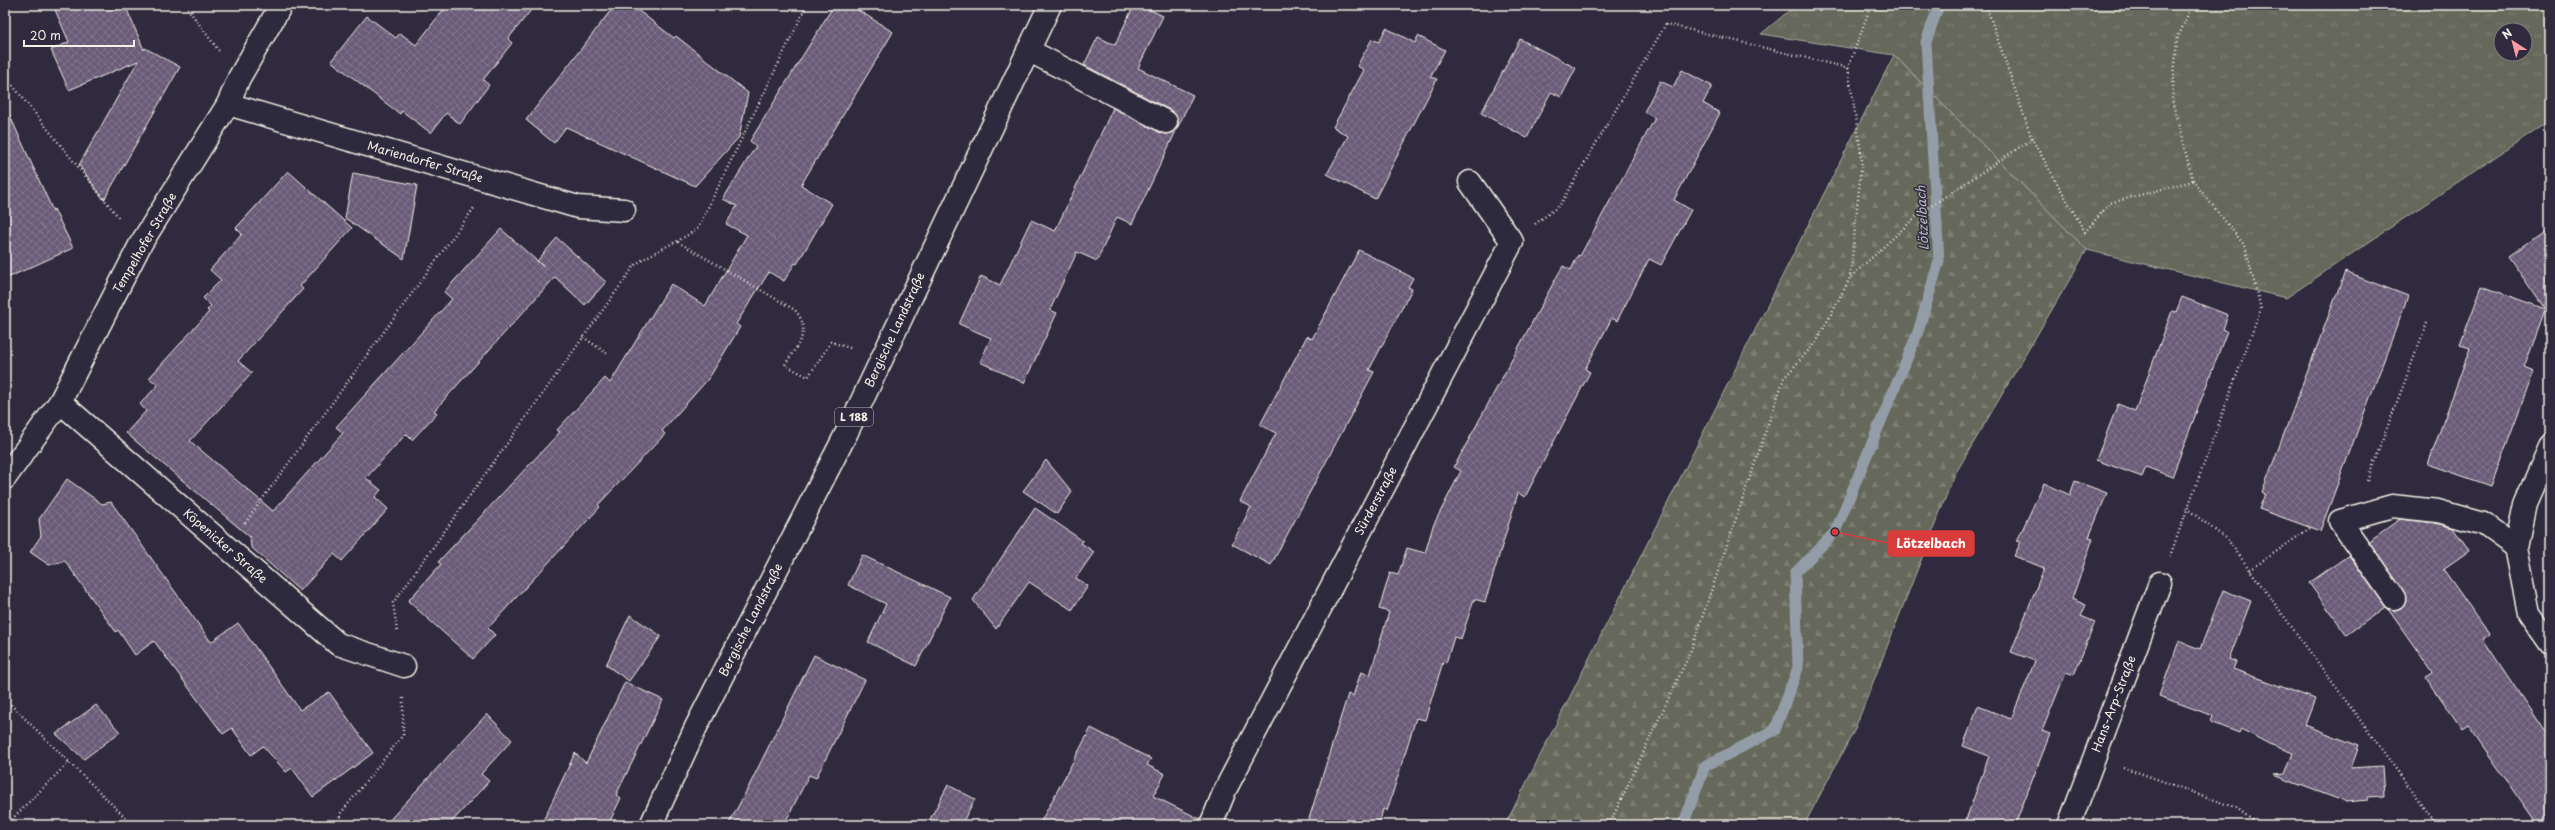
<svg xmlns="http://www.w3.org/2000/svg" width="2555" height="830" viewBox="0 0 2555 830" font-family="'Playpen Sans',sans-serif">
	<style>
		.forest { fill: url(#forest-firs); stroke: #acaca1 }
		.park { fill: url(#park-tufts); stroke: #acaca1; fill-rule: evenodd }
		.lines { fill: none; stroke-linecap: round; stroke-linejoin: round }
		.stream { stroke: #939da8; stroke-width: 11 }
		.building { fill: url(#building-cross-hatch); stroke: #f4f1e8 }
		.minor-casing { stroke: #f4f1e8; stroke-width: 25 }
		.major-casing { stroke: #f4f1e8; stroke-width: 25 }
		.path { stroke: #f4f1e8; stroke-width: 2.5; stroke-dasharray: 1 3; stroke-linecap: butt }
		.minor { stroke: #2f2a3d; stroke-width: 22 }
		.major { stroke: #2f2a3d; stroke-width: 22 }
		.labels { text-anchor: middle; stroke-width: 3; stroke-linejoin: round; paint-order: stroke }
		.shield { fill: #2f2a3d; stroke: #b9b5b5; stroke-width: 1 }
		.shield-label { font-size: 11px; font-weight: bold; fill: #f4f1e8 }
		.street-label { font-size: 12px; fill: #f4f1e8; stroke: #2f2a3d }
		.water-label { font-size: 13px; font-style: italic; fill: #b3b9bd; stroke: #2f2a3d }
		.leader { fill: none; stroke: #d93c3b; stroke-width: 1.5 }
		.callout-dot { fill: #d93c3b; stroke: #2f2a3d; stroke-width: 1.5 }
		.callout { fill: #d93c3b; stroke: #d93c3b; stroke-width: 1.5 }
		.callout-label { font-size: 13px; text-anchor: middle; font-weight: bold; fill: #fff }
	</style>
	<defs>
		<pattern id="forest-firs" width="22" height="20" patternUnits="userSpaceOnUse"><rect width="22" height="20" fill="#65685a"/><path d="M5 1l3.5 6h-7zM16 11l3.5 6h-7z" fill="#7c7e72"/></pattern>
		<pattern id="park-tufts" width="24" height="20" patternUnits="userSpaceOnUse"><rect width="24" height="20" fill="#65685a"/><path d="M3 7l-1-3M5 7V3M7 7l1-3M15 17l-1-3M17 17v-4M19 17l1-3" fill="none" stroke="#7c7e72"/></pattern>
		<pattern id="building-cross-hatch" width="8" height="8" patternUnits="userSpaceOnUse"><rect width="8" height="8" fill="#6a5c78"/><path d="M0 0l8 8M0 8l8-8" fill="none" stroke="#80748b"/></pattern>
	</defs>
	<rect width="100%" height="100%" fill="#2f2a3d"/>
	<filter id="ink" filterUnits="userSpaceOnUse"><feTurbulence type="fractalNoise" baseFrequency=".025" numOctaves="2"/><feDisplacementMap in="SourceGraphic" scale="8" xChannelSelector="R" yChannelSelector="G"/><feConvolveMatrix kernelMatrix="1 2 1 2 8 2 1 2 1" color-interpolation-filters="sRGB"/></filter>
	<g filter="url(#ink)">
		<!-- forest -->
		<polygon class="forest" points="1894,55 2087,250 1954,476 1854,731 1804,825 1505,825"/>
		<!-- park -->
		<path class="park" d="M1796,5H2496L2501,11L2509,5H2550V120L2286,298L2087,250L1894,55L1761,34ZM2501,30H2525V54H2501Z"/>
		<g class="lines">
			<!-- stream -->
			<polyline class="stream" points="1683,825 1705,766 1775,730 1798,668 1795,573 1835,532 1918,332 1939,261 1926,42 1939,5"/>
		</g>
		<!-- building -->
		<g class="building">
			<polygon points="53,5 125,5 144,50 145,48 180,67 104,200 79,165 138,61 69,90 51,50 69,42"/>
			<polygon points="447,5 535,5 508,39 512,43 483,80 489,85 460,124 446,113 431,133 402,111 400,114 331,61 367,16 396,38 400,33 416,45"/>
			<polygon points="615,5 631,5 674,38 676,36 748,93 739,137 695,186 566,127 554,143 526,120"/>
			<polygon points="834,5 850,5 893,32 801,185 832,204 797,264 795,263 784,281 769,272 736,324 740,327 709,378 662,431 665,434 598,505 600,507 488,628 495,635 473,659 408,601 441,564 438,562 560,432 557,430 605,378 610,383 671,284 705,306 747,235 726,224 737,206 723,199 756,146 750,141"/>
			<polygon points="1134,5 1140,5 1163,16 1138,68 1193,95 1132,224 1117,217 1097,261 1077,252 1050,310 1057,313 1024,383 980,362 991,338 959,324 981,276 1000,285 1031,220 1055,231 1113,108 1161,133 1167,134 1177,128 1178,121 1172,111 1084,65 1098,37 1115,45"/>
			<polygon points="1386,28 1415,43 1418,36 1445,50 1430,77 1437,79 1375,199 1327,174 1348,136 1333,127 1364,70 1357,66 1372,39 1379,42"/>
			<polygon points="1520,39 1576,68 1561,97 1551,92 1527,138 1481,113"/>
			<polygon points="1682,70 1712,86 1703,103 1720,113 1674,200 1691,210 1661,265 1649,259 1617,321 1612,318 1585,369 1590,372 1525,497 1518,493 1485,602 1474,599 1461,639 1454,637 1446,663 1443,662 1425,720 1416,718 1387,811 1383,809 1379,825 1307,825 1348,694 1353,696 1361,672 1370,675 1389,612 1379,609 1390,573 1398,575 1407,548 1425,553 1433,526 1461,471 1454,467 1556,278 1563,266 1571,270 1578,255 1580,256 1655,118 1644,112 1660,81 1673,87"/>
			<polygon points="5,105 53,211 54,209 73,248 5,279"/>
			<polygon points="288,171 352,228 300,286 303,289 238,361 252,373 190,441 273,511 343,433 336,427 452,299 444,292 501,229 546,269 537,261 557,238 606,282 585,305 555,277 434,411 437,413 412,440 406,434 366,478 381,490 375,497 388,509 342,561 334,554 300,591 251,547 250,537 126,433 146,411 140,404 158,385 149,378 209,312 207,310 211,306 203,298 221,280 210,270 242,234 236,228"/>
			<polygon points="353,173 417,185 404,259 345,218"/>
			<polygon points="2550,227 2550,317 2545,310 2524,367 2534,371 2491,486 2428,464 2470,348 2460,345 2482,286 2545,309 2508,256"/>
			<polygon points="1359,250 1413,278 1408,287 1412,289 1369,370 1374,372 1271,565 1232,544 1251,507 1240,501 1276,433 1260,425 1307,336 1312,339"/>
			<polygon points="2345,272 2408,296 2320,531 2259,509 2265,494 2262,492"/>
			<polygon points="2182,297 2228,315 2223,329 2227,331 2172,477 2146,467 2142,477 2096,460 2118,404 2135,411 2172,311 2176,312"/>
			<polygon points="1046,460 1072,492 1057,514 1023,491"/>
			<polygon points="67,479 102,504 111,502 211,642 238,623 300,710 329,692 373,753 313,797 292,768 286,772 263,746 251,755 232,728 223,734 154,641 135,655 118,630 116,632 65,561 49,565 30,552 41,536 39,519"/>
			<polygon points="2075,481 2107,493 2089,537 2093,538 2072,599 2086,605 2081,616 2095,622 2074,675 2066,672 2042,731 2050,734 2015,825 1964,825 1989,756 1963,746 1978,706 2011,719 2035,661 2011,652 2044,568 2014,556 2021,542 2017,541 2044,483 2070,495"/>
			<polygon points="1035,508 1083,541 1081,543 1094,552 1076,578 1088,586 1072,610 1029,582 996,629 973,600"/>
			<polygon points="2400,519 2436,523 2453,528 2469,551 2443,569 2490,635 2483,639 2550,740 2550,825 2538,825 2468,725 2462,729 2426,677 2433,673 2388,609 2395,610 2401,608 2406,597 2369,541"/>
			<polygon points="862,555 950,597 916,666 868,642 886,604 848,585"/>
			<polygon points="2349,555 2386,607 2347,635 2309,583"/>
			<polygon points="2223,590 2251,601 2229,659 2236,662 2233,669 2315,699 2305,725 2359,746 2351,768 2382,766 2384,796 2368,797 2368,800 2346,802 2273,775 2285,774 2293,753 2269,744 2241,729 2239,733 2211,722 2213,716 2159,696 2179,641 2200,649"/>
			<polygon points="630,615 661,636 629,681 606,665"/>
			<polygon points="814,655 865,680 816,778 809,775 784,825 728,825 747,790"/>
			<polygon points="625,682 663,700 616,795 621,798 608,825 541,825 575,753 586,763"/>
			<polygon points="96,705 120,732 84,759 56,734"/>
			<polygon points="487,714 512,740 481,774 489,781 449,825 385,825"/>
			<polygon points="1091,728 1151,759 1147,765 1165,774 1153,796 1200,819 1199,825 1039,825"/>
			<polygon points="948,785 975,799 961,825 927,825"/>
		</g>
		<g class="lines">
			<defs>
				<g id="minor">
					<polyline points="1028,50 1166,122"/>
					<polyline points="228,104 578,207 624,210"/>
					<polyline points="60,402 338,644 404,666"/>
					<polyline points="2550,447 2525,504 2516,547 2529,613 2550,643"/>
					<polyline points="5,478 60,402 140,245 228,104 239,78 281,5"/>
					<polyline points="2394,598 2340,521 2392,506 2438,511 2484,524 2516,547"/>
					<polyline points="1211,825 1225,790 1512,242 1470,182"/>
					<polyline points="2069,825 2160,583"/>
				</g>
				<polyline id="major" points="651,825 696,727 847,432 1050,5"/>
			</defs>
			<!-- minor casing -->
			<use href="#minor" class="minor-casing"/>
			<!-- major casing -->
			<use href="#major" class="major-casing"/>
			<!-- path -->
			<g class="path">
				<polyline points="185,5 219,51"/>
				<polyline points="1986,5 2032,139 2085,232 2110,203 2193,181 2245,246 2261,309 2170,556"/>
				<polyline points="2192,5 2177,40 2172,100 2193,181"/>
				<polyline points="5,76 120,219"/>
				<polyline points="1535,224 1560,205 1666,24 1848,68 1871,5"/>
				<path d="M678,242L795,310C813,332 797,344 785,365L808,377L831,342L853,349"/>
				<polyline points="1851,277 1919,214 2032,139"/>
				<polyline points="583,337 609,355"/>
				<polyline points="2367,481 2427,323"/>
				<polyline points="2186,508 2228,540 2437,825"/>
				<polyline points="245,523 474,208"/>
				<polyline points="2250,570 2310,528"/>
				<path d="M397,631L393,603L635,265C655,250 678,243 698,228L807,5"/>
				<polyline points="5,699 133,825"/>
				<polyline points="2123,767 2237,808 2258,825"/>
				<polyline points="6,825 69,762"/>
				<polyline points="338,825 341,813 403,735 403,696"/>
				<polyline points="1609,825 1690,653 1784,378 1817,341 1850,278 1862,159 1848,68"/>
				<polyline points="2426,825 2433,819"/>
			</g>
			<!-- minor -->
			<use href="#minor" class="minor"/>
			<!-- major -->
			<use href="#major" class="major"/>
		</g>
	</g>
	<g class="labels">
		<!-- shield labels -->
		<rect class="shield" x="835" y="408" width="38" height="18" rx="3"/>
		<g class="shield-label">
			<text x="854" y="421">L 188</text>
		</g>
		<!-- street labels -->
		<g class="street-label">
			<text transform="translate(425 162) rotate(16)" y="4">Mariendorfer Straße</text>
			<text transform="translate(145 243) rotate(-60)" y="4">Tempelhofer Straße</text>
			<text transform="translate(895 330) rotate(-65)" y="4">Bergische Landstraße</text>
			<text transform="translate(1376 501) rotate(-62)" y="4">Sürderstraße</text>
			<text transform="translate(225 546) rotate(41)" y="4">Köpenicker Straße</text>
			<text transform="translate(751 620) rotate(-63)" y="4">Bergische Landstraße</text>
			<text transform="translate(2114 704) rotate(-69)" y="4">Hans-Arp-Straße</text>
		</g>
		<!-- water labels -->
		<g class="water-label">
			<text transform="translate(1922 218) rotate(-93)" y="5">Lötzelbach</text>
		</g>
	</g>
	<!-- callouts -->
	<path class="leader" d="M1835 532L1888 543"/>
	<circle class="callout-dot" cx="1835" cy="532" r="4"/>
	<rect class="callout" x="1888" y="531" width="86" height="25" rx="4"/>
	<g class="callout-label">
		<text x="1931" y="548">Lötzelbach</text>
	</g>
	<!-- margin -->
	<rect width="2555" height="830" fill="none" stroke="#2f2a3d" stroke-width="20"/>
	<rect x="10" y="10" width="2535" height="810" fill="none" stroke="#f4f1e8" stroke-width="1.5" filter="url(#ink)"/>
	<!-- north arrow -->
	<g transform="translate(2513 42) rotate(324)"><circle r="19" fill="#2f2a3d" stroke="#7e7a81"/>
	<path d="M0-3L7 15L0 10L-7 15Z" fill="#ff9aa2"/>
	<text y="-6" font-size="11" font-weight="bold" text-anchor="middle" fill="#f4f1e8">N</text>
	</g>
	<!-- scale -->
	<path d="M24 40v6h110v-6" fill="none" stroke="#f4f1e8" stroke-width="2"/>
	<text x="30" y="40" font-size="12" fill="#f4f1e8" stroke="#2f2a3d" stroke-width="3" paint-order="stroke">20 m</text>
</svg>
